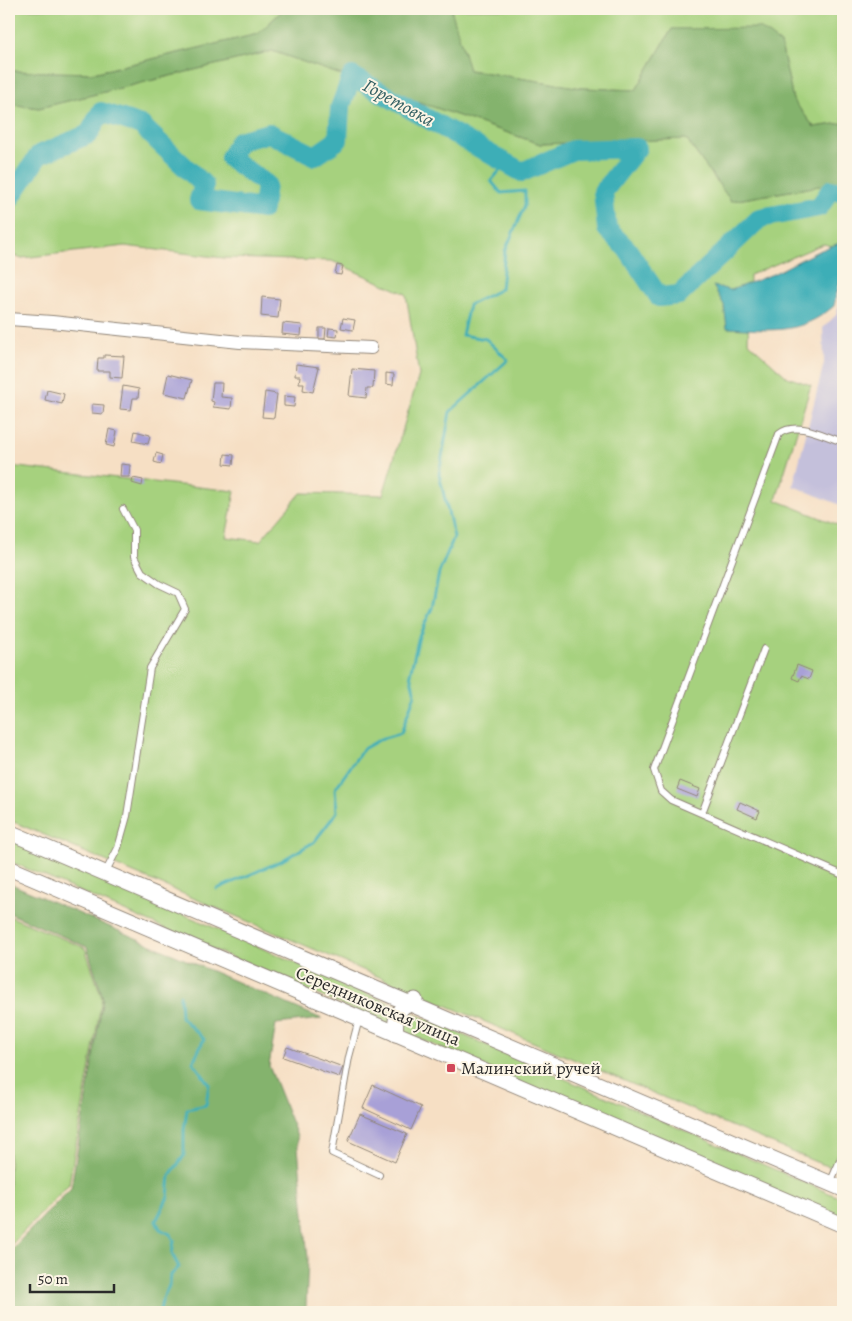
<svg xmlns="http://www.w3.org/2000/svg" width="852" height="1321" viewBox="0 0 852 1321" font-family="Alegreya,serif">
	<style>
		.industrial { fill: #c4c0db }
		.green { fill: #a6d17e; stroke: #687e54 }
		.forest { fill: #84b36d; stroke: #586f4c }
		.water { fill: #3daeb7; stroke: #346c71 }
		.lines { fill: none; stroke-linecap: round; stroke-linejoin: round }
		.stream { stroke: #3daeb7; stroke-width: 3 }
		.river { stroke: #3daeb7; stroke-width: 20 }
		.building { fill: #a8a0d7 }
		.service-casing { stroke: #908578; stroke-width: 8 }
		.minor-casing { stroke: #908578; stroke-width: 14 }
		.tertiary-casing { stroke: #908578; stroke-width: 17 }
		.service { stroke: #fff; stroke-width: 6 }
		.minor { stroke: #fff; stroke-width: 12 }
		.tertiary { stroke: #fff; stroke-width: 15 }
		.poi-dot { fill: #d1495b; stroke: #fcf5e5; stroke-width: 2 }
		.labels { text-anchor: middle; stroke-width: 4; stroke-linejoin: round; paint-order: stroke }
		.street-label { font-size: 18px; fill: #2b2b2b; stroke: #fcf5e5 }
		.poi-label { font-size: 18px; fill: #2b2b2b; stroke: #fcf5e5; text-anchor: start }
		.water-label { font-size: 19px; font-style: italic; fill: #325f63; stroke: #fcf5e5 }
	</style>
	<rect width="100%" height="100%" fill="#fcf5e5"/>
	<filter id="ink" filterUnits="userSpaceOnUse"><feTurbulence type="fractalNoise" baseFrequency=".02" numOctaves="2"/><feDisplacementMap in="SourceGraphic" scale="10" xChannelSelector="R" yChannelSelector="G"/><feConvolveMatrix kernelMatrix="1 2 1 2 8 2 1 2 1" color-interpolation-filters="sRGB"/></filter>
	<filter id="wash" filterUnits="userSpaceOnUse"><feTurbulence type="fractalNoise" baseFrequency=".0096" numOctaves="4" result="noise"/><feDisplacementMap in="SourceGraphic" scale="20" xChannelSelector="R" yChannelSelector="G"/><feGaussianBlur stdDeviation="1.12" result="paint"/><feColorMatrix in="noise" values="0 0 0 0 0 0 0 0 0 0 0 0 0 0 0 0 0 1.4 0 .05"/><feComposite in="paint" operator="in"/></filter>
	<g filter="url(#wash)">
		<rect width="100%" height="100%" fill="#f6dfc4"/>
		<!-- industrial -->
		<polygon class="industrial" points="843,294 843,506 793,486 824,363 823,328 836,315"/>
		<!-- green -->
		<g class="green">
			<polygon points="9,9 284,9 258,34 93,73 9,71"/>
			<polygon points="448,9 843,9 843,123 814,127 793,100 781,44 672,29 636,90 582,88 469,70 451,10"/>
			<polygon points="272,51 540,144 686,139 731,201 843,182 843,248 823,244 750,275 748,342 787,377 811,385 776,500 843,527 843,1171 816,1162 9,820 9,466 235,491 226,537 260,541 301,493 383,495 419,375 406,294 332,261 224,258 125,246 22,258 9,255 9,104 39,108"/>
			<polygon points="9,839 843,1199 843,1222 9,861"/>
			<polygon points="9,916 85,948 102,998 69,1184 9,1247"/>
		</g>
		<!-- forest -->
		<g class="forest">
			<polygon points="284,9 451,9 469,70 582,88 636,90 672,29 760,28 781,44 793,100 814,127 843,123 843,182 731,201 686,139 540,144 272,51 39,108 9,104 9,71 93,73 258,34"/>
			<polygon points="9,883 322,1019 276,1024 269,1066 297,1136 308,1259 306,1307 301,1312 9,1312 9,1252 71,1188 103,998 87,947 9,913"/>
		</g>
		<!-- water -->
		<path class="water" d="M842,242C847,264 838,285 834,306C799,336 770,330 727,328L724,305L713,286L731,290L773,274L816,252Z"/>
		<g class="lines">
			<!-- stream -->
			<g class="stream">
				<polyline points="217,889 281,861 314,842 337,812 335,789 363,749 381,739 401,733 415,694 410,674 419,636 432,608 439,573 454,537 439,474 450,412 508,360 486,339 462,335 469,305 501,289 505,251 525,205 525,191 501,193 491,181 502,168 503,161"/>
				<path d="M160,1312C161,1294 170,1293 171,1275L179,1267L172,1254L174,1240L170,1234L160,1229L156,1221L168,1197L170,1175L184,1156V1130L187,1109L206,1105L209,1084L193,1062L204,1039L181,1017L180,995"/>
			</g>
			<!-- river -->
			<polyline class="river" points="9,200 39,155 89,134 101,112 141,125 204,185 199,200 263,209 266,184 230,158 239,141 269,133 315,156 338,140 340,108 352,76 522,172 573,150 637,148 603,192 607,229 627,249 659,297 679,295 760,218 819,207 831,190 843,192"/>
		</g>
		<g id="blocks">
			<!-- building -->
			<g class="building">
				<polygon points="337,265 343,266 341,275 335,274"/>
				<polygon points="262,297 280,299 278,318 261,316"/>
				<polygon points="343,318 355,320 353,330 341,328"/>
				<polygon points="283,323 302,325 301,336 282,334"/>
				<polygon points="319,328 326,328 325,339 319,339"/>
				<polygon points="329,328 338,329 337,337 328,336"/>
				<polygon points="104,355 124,356 122,378 110,377 110,371 97,371 98,358 104,358"/>
				<polygon points="296,364 319,367 313,392 303,390 304,383 299,383 300,376 295,376"/>
				<polygon points="352,369 374,371 373,388 367,388 366,398 349,396"/>
				<polygon points="386,373 394,374 393,385 386,384"/>
				<polygon points="168,374 192,380 187,398 164,393"/>
				<polygon points="213,383 222,383 221,397 232,398 231,409 213,407 214,402 211,401"/>
				<polygon points="123,386 139,389 138,398 133,398 131,410 120,409"/>
				<polygon points="47,390 64,394 62,404 45,400"/>
				<polygon points="265,392 277,394 274,418 262,417"/>
				<polygon points="284,396 295,397 294,407 284,406"/>
				<polygon points="92,404 104,405 103,414 92,413"/>
				<polygon points="109,429 117,431 114,447 106,445"/>
				<polygon points="135,431 150,435 148,444 133,441"/>
				<polygon points="156,453 163,455 161,464 154,462"/>
				<polygon points="225,454 234,455 233,465 224,464"/>
				<polygon points="121,464 130,465 129,477 120,477"/>
				<polygon points="133,478 143,480 142,486 132,483"/>
				<polygon points="797,665 812,671 809,679 801,676 799,681 792,678"/>
				<polygon points="680,781 700,789 697,797 677,789"/>
				<polygon points="740,802 760,811 757,818 737,809"/>
				<polygon points="287,1047 343,1067 339,1077 283,1057"/>
				<polygon points="373,1085 421,1107 411,1130 363,1108"/>
				<polygon points="360,1114 407,1134 395,1162 348,1141"/>
			</g>
		</g>
	</g>
	<g filter="url(#ink)">
		<use href="#blocks" fill-opacity="0" stroke="#908578" stroke-width="1"/>
		<g class="lines">
			<defs>
				<g id="service">
					<path d="M843,442C824,436 796,420 779,434L654,770L661,791L671,800L843,875"/>
					<polyline points="702,813 764,649"/>
					<polyline points="105,873 118,848 127,816 150,668 185,609 178,593 159,584 142,572 134,557 134,530 123,509"/>
					<polyline points="359,1019 349,1057 332,1153 379,1175"/>
					<polyline points="830,1183 843,1154"/>
				</g>
				<polyline id="minor" points="9,319 52,322 240,342 371,348"/>
				<g id="tertiary">
					<polyline points="9,832 843,1189"/>
					<polyline points="9,868 843,1225"/>
					<path d="M396,1034C394,1017 398,1006 415,1000"/>
				</g>
			</defs>
			<!-- service casing -->
			<use href="#service" class="service-casing"/>
			<!-- minor casing -->
			<use href="#minor" class="minor-casing"/>
			<!-- tertiary casing -->
			<use href="#tertiary" class="tertiary-casing"/>
			<!-- service -->
			<use href="#service" class="service"/>
			<!-- minor -->
			<use href="#minor" class="minor"/>
			<!-- tertiary -->
			<use href="#tertiary" class="tertiary"/>
		</g>
	</g>
	<!-- markers -->
	<rect class="poi-dot" x="446" y="1063" width="10" height="10" rx="2.5"/>
	<g class="labels">
		<!-- street labels -->
		<g class="street-label">
			<text transform="translate(378 1006) rotate(23)" y="6">Середниковская улица</text>
		</g>
		<!-- poi labels -->
		<g class="poi-label">
			<text x="461" y="1074">Малинский ручей</text>
		</g>
		<!-- water labels -->
		<g class="water-label">
			<text transform="translate(399 102) rotate(29)" y="7">Горетовка</text>
		</g>
	</g>
	<!-- margin -->
	<rect width="852" height="1321" fill="none" stroke="#fcf5e5" stroke-width="30"/>
	<!-- scale -->
	<path d="M30 1284v8h84v-8" fill="none" stroke="#2b2b2b" stroke-width="2.5"/>
	<text x="38" y="1284" font-size="15" fill="#2b2b2b" stroke="#fcf5e5" stroke-width="4" paint-order="stroke">50 m</text>
</svg>
